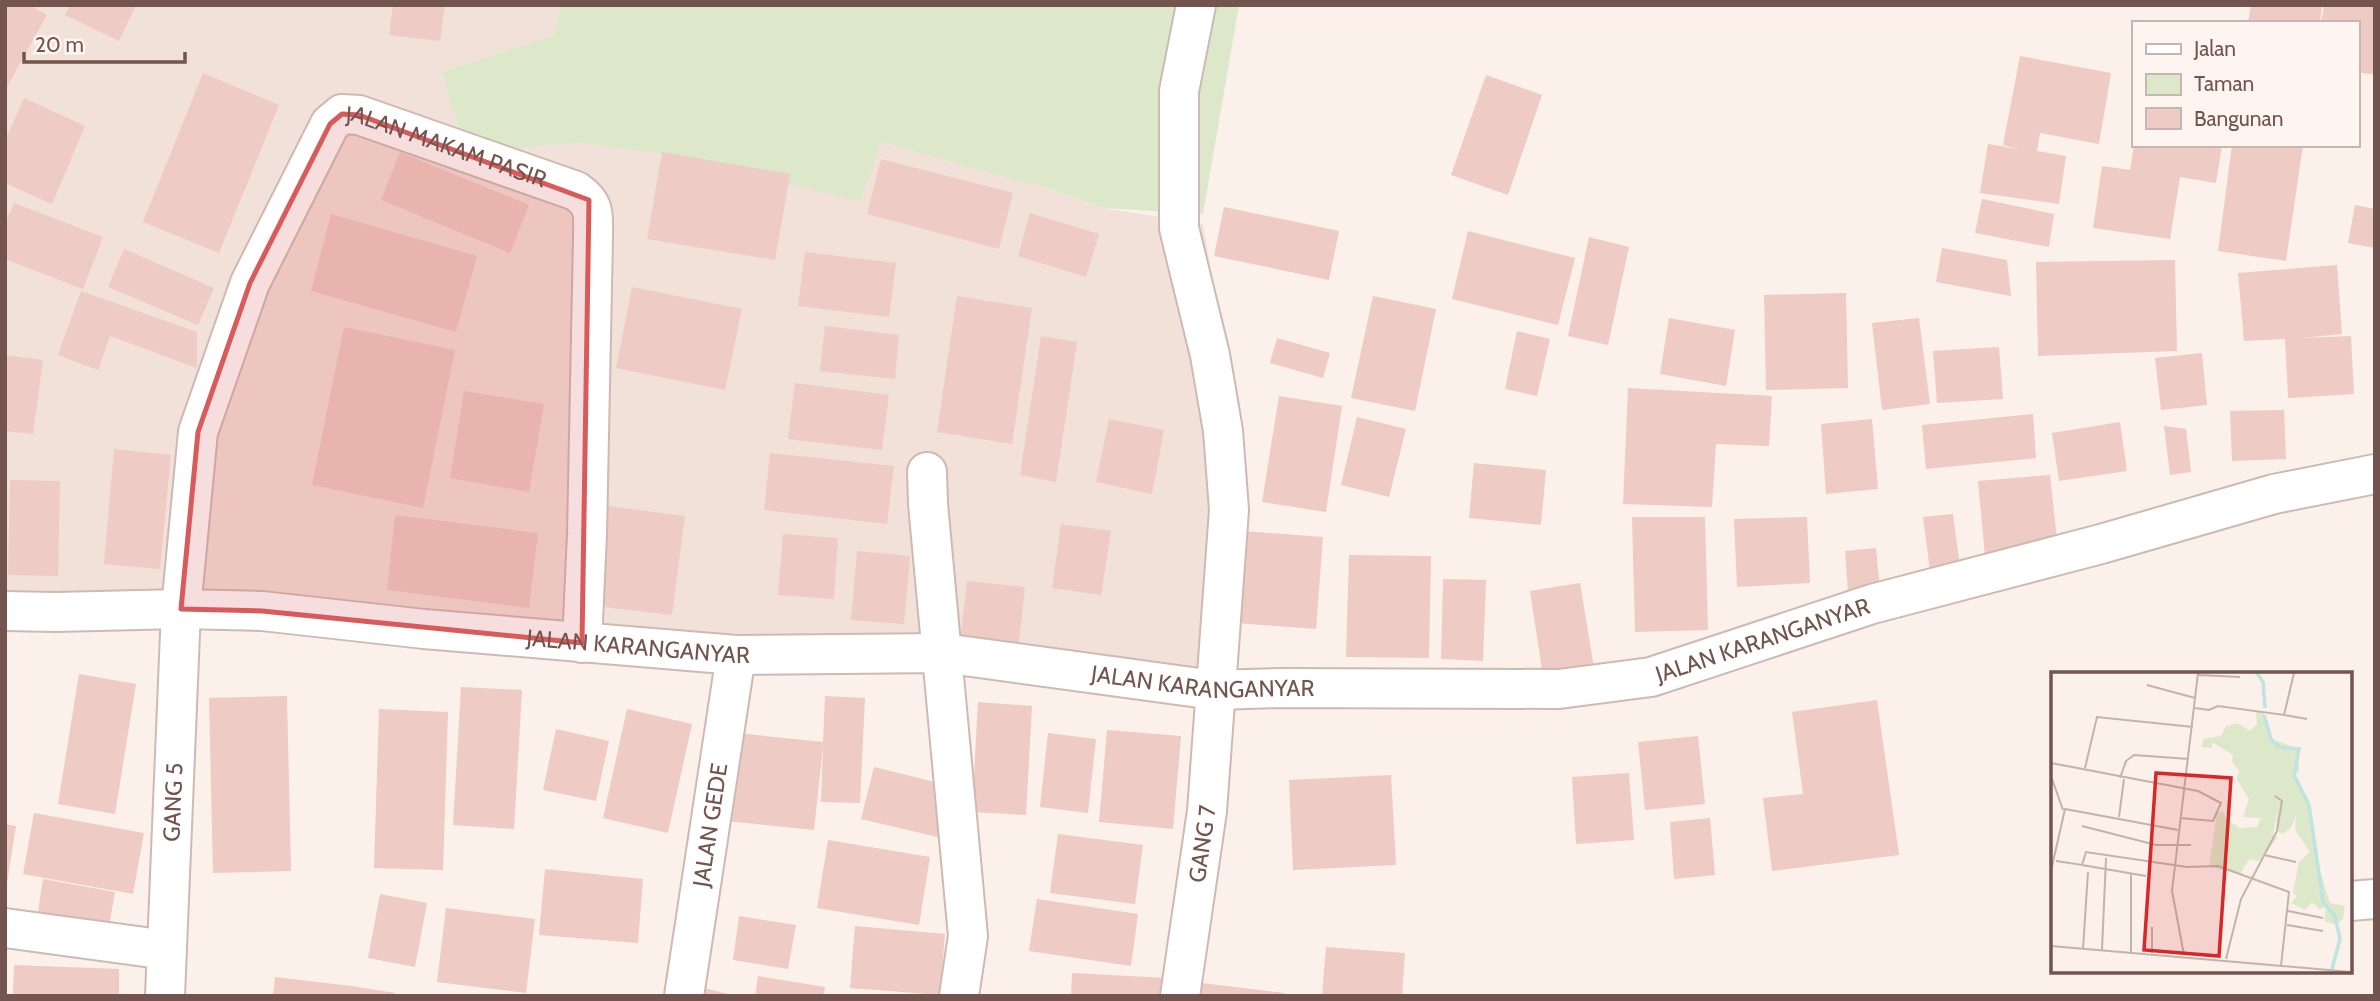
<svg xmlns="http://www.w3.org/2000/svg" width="2380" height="1001" viewBox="0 0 2380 1001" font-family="Cabin,sans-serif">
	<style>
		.residential { fill: #f2e1d9 }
		.green { fill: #dce8c9 }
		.building { fill: #eecbc4 }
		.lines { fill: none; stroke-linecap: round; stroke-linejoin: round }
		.minor-casing { stroke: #ceb9b3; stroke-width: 42 }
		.minor { stroke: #fff; stroke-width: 38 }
		.marked { fill: #d95a5b; fill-opacity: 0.2; stroke: #d95a5b; stroke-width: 5; stroke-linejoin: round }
		.labels { text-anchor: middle; stroke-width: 6; stroke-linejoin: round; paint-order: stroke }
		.street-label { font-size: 23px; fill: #73544f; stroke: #fef5f0 }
		.inset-river { fill: none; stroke: #bfe3e0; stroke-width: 3.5 }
		.inset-road { fill: none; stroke: #c5b2ac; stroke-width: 2 }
		.view { fill: #d62828; fill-opacity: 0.15; stroke: #d62828; stroke-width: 3.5 }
		.inset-edge { fill: none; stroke: #73544f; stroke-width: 3.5 }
	</style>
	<rect width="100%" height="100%" fill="#fbf0ea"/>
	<!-- residential -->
	<polygon class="residential" points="5,5 562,5 554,35 442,72 465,152 580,143 677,156 880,142 962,160 1104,208 1203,224 1212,279 1235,466 1214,693 5,616"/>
	<!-- green -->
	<polygon class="green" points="562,5 1239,5 1203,214 1104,208 1046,188 881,142 860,201 677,156 580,143 465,152 442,72 554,35"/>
	<!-- building -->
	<g class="building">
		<polygon points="5,5 30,5 47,15 5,90"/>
		<polygon points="70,5 136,5 119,41 65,15"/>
		<polygon points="393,5 445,5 440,41 389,35"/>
		<polygon points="2251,5 2322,5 2320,23 2248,23"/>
		<polygon points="2324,5 2375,5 2375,75 2357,72 2357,23 2321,23"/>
		<polygon points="2020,56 2111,73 2099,144 2040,133 2037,151 2066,156 2059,204 1980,193 1988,144 2019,149 2003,145"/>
		<polygon points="203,73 279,105 219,253 143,222"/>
		<polygon points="1486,75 1542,95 1508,195 1451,175"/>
		<polygon points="24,98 85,126 52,204 5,183 5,140"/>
		<polygon points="2134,145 2222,145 2216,183 2180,177 2170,239 2093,228 2102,166 2130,170"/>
		<polygon points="2232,145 2303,145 2286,261 2218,251"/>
		<polygon points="400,152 529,205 510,253 381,200"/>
		<polygon points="662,152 790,174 775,260 647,239"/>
		<polygon points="881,159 1013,193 999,249 867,214"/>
		<polygon points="1982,199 2054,214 2049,247 1975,233"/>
		<polygon points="14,203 103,237 83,289 5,259 5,224"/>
		<polygon points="2355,205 2375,209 2375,248 2348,243"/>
		<polygon points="1224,207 1339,231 1329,280 1214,256"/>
		<polygon points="1030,213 1099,234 1086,277 1018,256"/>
		<polygon points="331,214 477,256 456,332 311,291"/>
		<polygon points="1468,231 1575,258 1558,325 1452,299"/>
		<polygon points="1589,237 1629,247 1608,345 1568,336"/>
		<polygon points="1942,248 2007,260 2011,296 1936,282"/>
		<polygon points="124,249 214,288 198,325 108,287"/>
		<polygon points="805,252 896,263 889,317 798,306"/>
		<polygon points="2175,260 2177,351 2038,356 2036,262"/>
		<polygon points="2337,265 2342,334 2302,338 2351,336 2354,394 2288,398 2285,339 2244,341 2238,273"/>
		<polygon points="632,287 742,309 725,390 616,368"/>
		<polygon points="81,291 197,332 197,368 110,336 98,370 58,355"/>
		<polygon points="1846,293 1848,388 1766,390 1764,295"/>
		<polygon points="957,296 1032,308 1012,444 937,432"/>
		<polygon points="1373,296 1436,309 1415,411 1351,398"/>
		<polygon points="1669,318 1735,330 1726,386 1660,374"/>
		<polygon points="1919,318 1930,404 1882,410 1872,323"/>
		<polygon points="825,326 899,335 895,379 820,371"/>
		<polygon points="344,327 455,350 423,508 312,485"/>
		<polygon points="1517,331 1550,339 1537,396 1505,389"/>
		<polygon points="1041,336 1077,342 1056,482 1020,475"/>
		<polygon points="1277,338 1330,353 1323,378 1270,363"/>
		<polygon points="1999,347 2003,399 1937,403 1933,351"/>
		<polygon points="2202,353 2207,405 2161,410 2155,358"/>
		<polygon points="5,355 43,360 33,434 5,431"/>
		<polygon points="795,383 889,395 882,450 788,439"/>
		<polygon points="1628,388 1772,396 1769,446 1716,444 1712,507 1623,504"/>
		<polygon points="464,391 544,404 529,492 450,478"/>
		<polygon points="1279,396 1342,406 1326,512 1262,502"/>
		<polygon points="2284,410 2286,459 2232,461 2230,411"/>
		<polygon points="2033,414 2036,458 1926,469 1922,425"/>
		<polygon points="1357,417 1406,429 1389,497 1341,485"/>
		<polygon points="1109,419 1164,430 1152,494 1096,482"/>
		<polygon points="1872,419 1878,489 1826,494 1821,424"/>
		<polygon points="2120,422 2127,471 2059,481 2052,433"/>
		<polygon points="2164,426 2186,429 2191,472 2170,475"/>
		<polygon points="114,449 171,455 160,569 104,564"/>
		<polygon points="770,453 894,466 887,524 764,510"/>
		<polygon points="1474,463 1546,470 1541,525 1469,518"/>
		<polygon points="2050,475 2058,549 1985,556 1978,481"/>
		<polygon points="10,480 60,481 58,576 8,575"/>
		<polygon points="600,505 685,516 672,615 587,605"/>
		<polygon points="1953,514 1960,567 1930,571 1923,517"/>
		<polygon points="395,515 538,533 529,608 387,590"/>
		<polygon points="1632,517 1705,517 1708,630 1635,632"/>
		<polygon points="1807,517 1810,583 1737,587 1734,519"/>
		<polygon points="1061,524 1111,531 1101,595 1052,588"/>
		<polygon points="1242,531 1323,537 1316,629 1236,623"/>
		<polygon points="783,534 838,538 834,599 778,595"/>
		<polygon points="1876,548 1880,590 1848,593 1845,551"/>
		<polygon points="857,551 910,556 904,624 851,620"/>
		<polygon points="1349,555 1431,556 1429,658 1346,657"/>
		<polygon points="1443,579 1486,580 1483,661 1441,659"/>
		<polygon points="967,581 1025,587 1018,650 960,643"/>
		<polygon points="1580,583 1594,668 1543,676 1530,591"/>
		<polygon points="79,674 136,684 115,814 58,804"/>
		<polygon points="461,687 522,690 514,829 453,825"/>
		<polygon points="287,696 291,871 213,873 209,698"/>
		<polygon points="825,696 865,698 860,803 821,802 823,746 814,830 717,820 727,732 823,742"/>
		<polygon points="1877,700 1899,855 1772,871 1763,798 1803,794 1792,712"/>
		<polygon points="978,702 1032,706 1026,815 972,812"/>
		<polygon points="379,709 448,712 443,870 374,868"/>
		<polygon points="627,709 692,724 668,833 603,818"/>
		<polygon points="556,729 609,741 596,801 543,790"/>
		<polygon points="1107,730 1181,736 1173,829 1099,822"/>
		<polygon points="1048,733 1096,739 1088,813 1040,807"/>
		<polygon points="1698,736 1705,804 1645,810 1638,742"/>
		<polygon points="874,767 955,787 942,838 861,819"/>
		<polygon points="1629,773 1634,840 1576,844 1572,777"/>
		<polygon points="1391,775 1396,865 1293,870 1289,780"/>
		<polygon points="34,813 144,833 133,894 23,874"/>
		<polygon points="1710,818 1715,875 1674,879 1670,822"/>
		<polygon points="5,824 16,826 7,883 5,883"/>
		<polygon points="1058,834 1143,845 1135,904 1050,893"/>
		<polygon points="828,840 930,857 919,925 817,908"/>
		<polygon points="545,869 643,879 638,943 539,935"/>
		<polygon points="43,879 115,892 107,938 36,925"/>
		<polygon points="380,894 427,903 415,967 368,958"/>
		<polygon points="1037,899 1138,914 1131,966 1029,951"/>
		<polygon points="446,908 535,919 526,993 437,982"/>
		<polygon points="739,916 796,925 788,969 733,960"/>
		<polygon points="855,926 945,934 940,995 850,988"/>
		<polygon points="1326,947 1405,953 1402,996 1322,996"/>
		<polygon points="14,965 119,969 119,996 13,996"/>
		<polygon points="1072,973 1167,978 1166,996 1071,996"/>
		<polygon points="758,976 825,987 823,996 755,996"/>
		<polygon points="275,977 351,986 395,993 394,996 273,996"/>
		<polygon points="1202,983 1284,993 1283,996 1200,996"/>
		<polygon points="700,987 732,995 732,996 698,996"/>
	</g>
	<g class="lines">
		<defs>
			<g id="minor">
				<polyline points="927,472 928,504 968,936 959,996"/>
				<path id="s1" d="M5,611L56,612L181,609L262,611L424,629L736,655L943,653L1214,690L1282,688L1559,689L1651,677L1872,604L2101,544L2274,494L2375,474"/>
				<polyline points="2350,901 2375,899"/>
				<polyline points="5,928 167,950"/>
				<path id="s2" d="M165,996L181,609L198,432L250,283L330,124L342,114L359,115L576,191C596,205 593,214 593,237L587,534L582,643"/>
				<path id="s3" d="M684,996L736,655"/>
				<path id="s4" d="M1180,996L1207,811L1229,510L1223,431L1210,355L1179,228V91L1196,5"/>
			</g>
		</defs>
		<!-- minor casing -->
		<use href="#minor" class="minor-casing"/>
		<!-- minor -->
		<use href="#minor" class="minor"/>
	</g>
	<!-- marked area -->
	<path class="marked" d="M342,114L359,115L589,200L582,643L262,611L181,609L198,432L250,283L330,124Z"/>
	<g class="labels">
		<!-- street labels -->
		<g class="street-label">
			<text dy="8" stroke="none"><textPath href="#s2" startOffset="1026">JALAN MAKAM PASIR</textPath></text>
			<text dy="8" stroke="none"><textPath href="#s1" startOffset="1769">JALAN KARANGANYAR</textPath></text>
			<text dy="8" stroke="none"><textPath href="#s1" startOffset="635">JALAN KARANGANYAR</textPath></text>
			<text dy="8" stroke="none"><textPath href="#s1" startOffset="1202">JALAN KARANGANYAR</textPath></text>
			<text dy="8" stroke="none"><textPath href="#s2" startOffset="194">GANG 5</textPath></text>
			<text dy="8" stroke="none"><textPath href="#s3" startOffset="173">JALAN GEDE</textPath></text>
			<text dy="8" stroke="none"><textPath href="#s4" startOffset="154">GANG 7</textPath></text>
		</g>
	</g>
	<!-- overview -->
	<g transform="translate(2051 672)">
		<rect width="301" height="301" fill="#fbf0ea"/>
		<path d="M205,40H212L220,67L248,77V100L243,103L258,133L264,181L276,222L279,231L294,234L292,247L285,253L273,249L275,235L268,237L261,230L254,238L240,231L246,224L242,221L248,190L259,180L244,158L245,143L240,156L231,162L225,157L226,139L222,163L227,165L208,189L198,187L189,202L158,195L166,140L172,139L175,147L189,156L206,155L210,146L192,145L198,127L186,108L188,99L181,90L182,83L161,70V76L150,75L153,67L170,64L175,54L187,51L199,59L206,52Z" fill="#dce8c9"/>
		<path class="inset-river" d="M206,1L212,10L214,36M213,43L220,67L228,75L248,77L243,103L258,133L272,230L284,244L289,267L281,297"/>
		<path class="inset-road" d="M147,3L189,5M96,13L144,26M144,36L158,38L167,34L233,43L243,1M233,43L256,47M0,91L147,119L170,131L162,149L129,146M34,96L46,45L142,55M0,104L12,138M69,106L75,89L83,83L138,87M68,145L73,107M31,154L105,173H140M213,183L245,190M5,189L31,193L35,180L136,195L167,194L238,220L230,294M31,193L95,204M0,199L14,137L127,158M80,202V280M237,239L272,246M236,253L272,259M0,274L300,300M32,277L37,200M51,278L55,186M101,281V255M133,283L121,219L147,1M175,287L190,227L226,159L231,129L224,124"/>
		<path class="view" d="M105,101L180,106L168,284L93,278Z"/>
		<rect width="301" height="301" class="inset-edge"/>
	</g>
	<!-- border -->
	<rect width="2380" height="1001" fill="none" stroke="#73544f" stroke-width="14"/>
	<!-- legend -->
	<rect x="2132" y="21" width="228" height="126" fill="#fef5f0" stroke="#c6b5b0" stroke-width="2"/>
	<rect x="2146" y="44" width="35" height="10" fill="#ffffff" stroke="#c6b5b0" stroke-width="2"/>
	<text x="2194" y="56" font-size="21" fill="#73544f">Jalan</text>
	<rect x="2146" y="74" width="35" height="21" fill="#dce8c9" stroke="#c6b5b0" stroke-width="2"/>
	<text x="2194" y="91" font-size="21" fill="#73544f">Taman</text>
	<rect x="2146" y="108" width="35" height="21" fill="#eecbc4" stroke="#c6b5b0" stroke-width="2"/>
	<text x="2194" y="126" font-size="21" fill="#73544f">Bangunan</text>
	<!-- scale -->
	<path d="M24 52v10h161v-10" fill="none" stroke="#73544f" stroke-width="3.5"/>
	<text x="35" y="52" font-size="21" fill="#73544f" stroke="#fef5f0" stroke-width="5" paint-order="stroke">20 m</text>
</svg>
